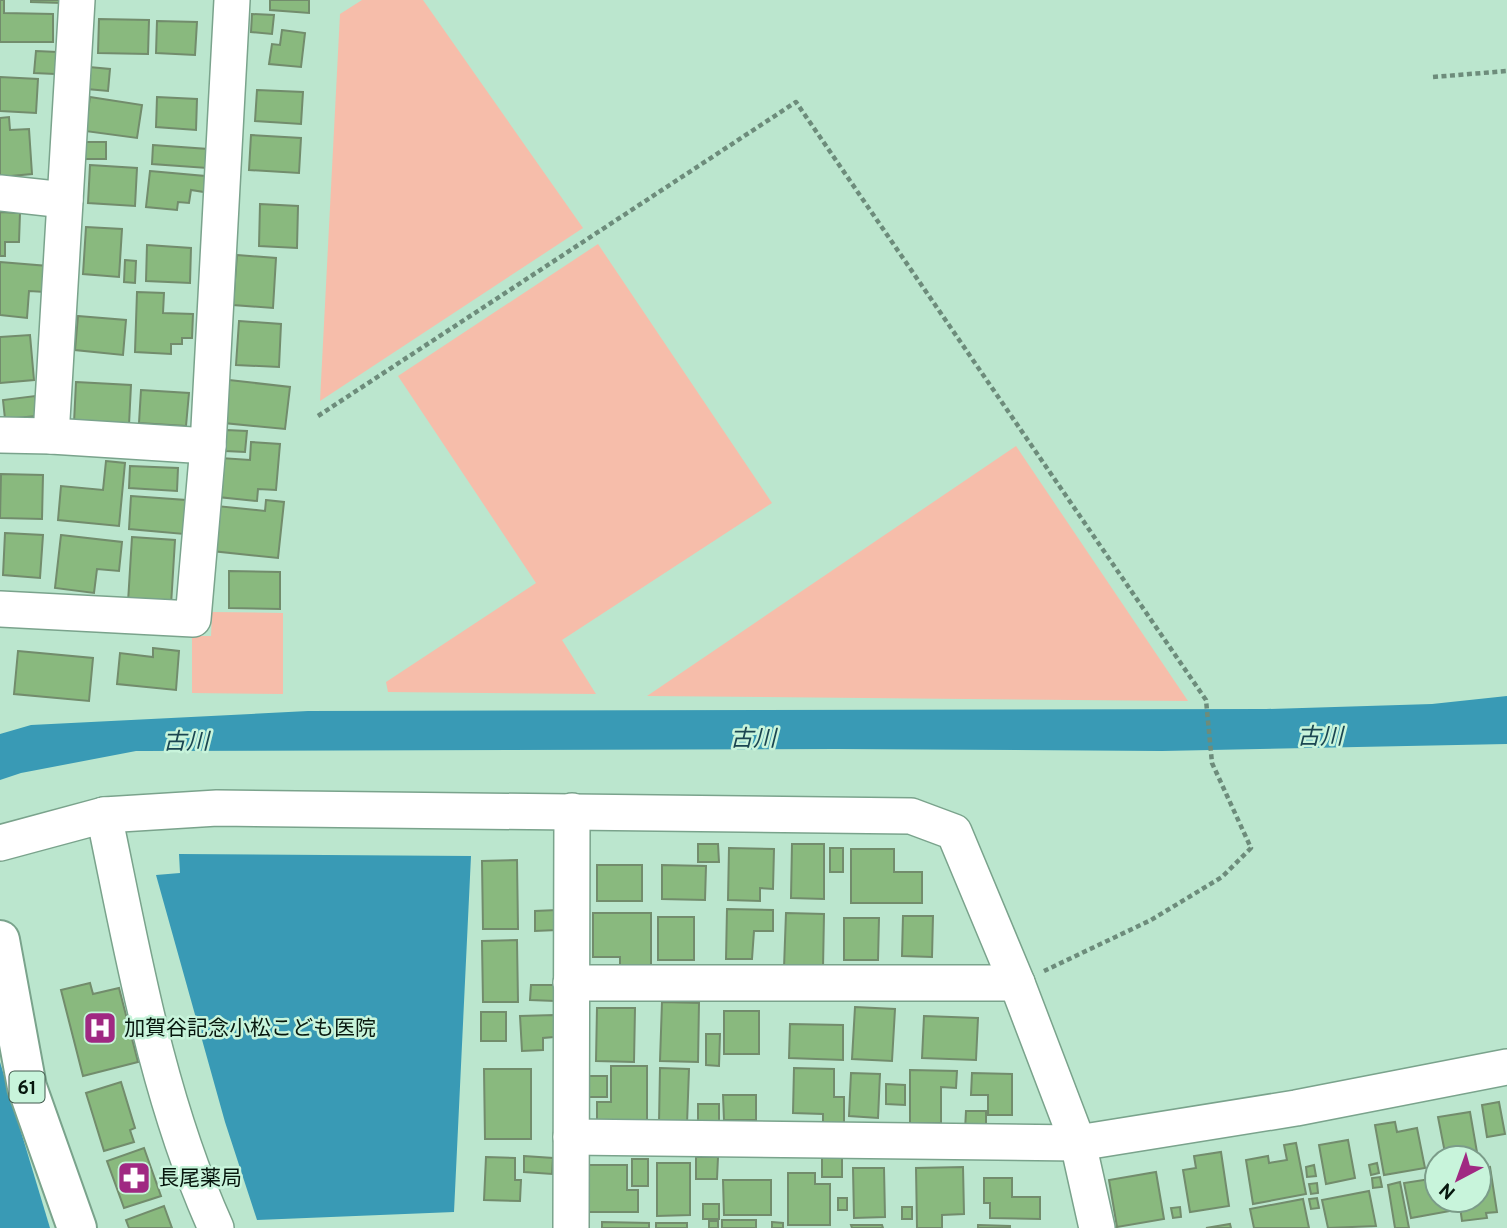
<svg xmlns="http://www.w3.org/2000/svg" width="1507" height="1228" viewBox="0 0 1507 1228" font-family="Overpass,'Noto Sans JP',sans-serif">
	<style>
		.green { fill: #f6bdaa }
		.water { fill: #399ab5 }
		.building { fill: #89b97e; stroke: #728c6c; stroke-width: 2 }
		.lines { fill: none; stroke-linecap: round; stroke-linejoin: round }
		.minor-casing { stroke: #7aa38c; stroke-width: 38 }
		.major-casing { stroke: #7aa38c; stroke-width: 42 }
		.path { stroke: #6d8c7b; stroke-width: 4.5; stroke-dasharray: 5 3.5; stroke-linecap: butt }
		.minor { stroke: #fff; stroke-width: 35 }
		.major { stroke: #fff; stroke-width: 38 }
		.labels { text-anchor: middle; stroke-width: 5; stroke-linejoin: round; paint-order: stroke }
		.shield { fill: #c8f4db; stroke: #41594c; stroke-width: 2 }
		.shield-label { font-size: 19px; font-weight: bold; fill: #07170e }
		.poi-label { font-size: 21px; fill: #07170e; stroke: #c8f4db; text-anchor: start }
		.water-label { font-size: 23px; font-style: italic; fill: #1b4652; stroke: #c8f4db }
	</style>
	<rect width="100%" height="100%" fill="#bbe6ce"/>
	<!-- green -->
	<g class="green">
		<polygon points="362,0 423,0 583,228 320,401 340,14"/>
		<polygon points="598,244 772,503 562,640 596,694 388,692 386,682 536,583 398,376"/>
		<polygon points="1016,446 1188,701 647,696"/>
		<polygon points="212,612 283,613 283,694 192,693 192,636 211,636"/>
	</g>
	<!-- water -->
	<g class="water">
		<polygon points="1507,696 1507,744 1162,751 835,749 136,751 21,773 0,780 0,734 31,725 308,711 1266,709 1432,704"/>
		<polygon points="179,854 471,856 454,1212 257,1220 225,1122 156,875 180,873"/>
		<polygon points="0,1062 50,1228 0,1228"/>
	</g>
	<!-- building -->
	<g class="building">
		<polygon points="0,0 4,0 4,13 53,14 53,42 0,42"/>
		<polygon points="31,0 62,0 62,3 31,2"/>
		<polygon points="270,0 309,0 309,13 270,10"/>
		<polygon points="252,14 274,15 272,34 251,32"/>
		<polygon points="99,19 149,20 148,54 98,53"/>
		<polygon points="157,21 197,22 195,55 156,53"/>
		<polygon points="282,30 305,33 301,67 269,64 272,44 280,45"/>
		<polygon points="36,51 57,52 55,74 34,73"/>
		<polygon points="89,67 110,69 108,91 87,89"/>
		<polygon points="0,77 38,79 36,113 0,111"/>
		<polygon points="257,90 303,92 301,124 255,121"/>
		<polygon points="90,97 142,105 137,138 85,131"/>
		<polygon points="157,97 197,99 196,130 156,127"/>
		<polygon points="9,117 10,130 29,129 32,174 0,177 0,118"/>
		<polygon points="251,135 301,138 299,173 249,170"/>
		<rect x="83" y="142" width="23" height="17"/>
		<polygon points="153,145 208,149 207,168 152,164"/>
		<polygon points="90,165 137,168 135,206 88,203"/>
		<polygon points="150,171 205,176 204,192 191,190 189,203 178,202 177,210 146,207"/>
		<polygon points="260,204 298,206 297,248 259,246"/>
		<polygon points="0,212 20,213 19,242 5,242 5,256 0,256"/>
		<polygon points="86,227 122,229 119,277 83,274"/>
		<polygon points="147,245 191,248 190,283 146,281"/>
		<polygon points="237,255 276,258 273,308 233,305"/>
		<polygon points="125,260 136,261 135,283 124,282"/>
		<polygon points="0,262 48,266 45,292 29,291 27,318 0,315"/>
		<polygon points="137,292 164,293 163,313 193,314 192,338 182,338 182,344 171,344 171,354 135,352"/>
		<polygon points="78,316 126,320 123,355 75,350"/>
		<polygon points="239,321 281,324 279,367 236,365"/>
		<polygon points="30,335 34,380 0,383 0,337"/>
		<polygon points="229,380 290,387 285,429 224,423"/>
		<polygon points="76,382 131,385 129,425 74,423"/>
		<polygon points="141,390 189,393 186,426 139,423"/>
		<polygon points="35,396 37,416 5,419 3,400"/>
		<polygon points="226,430 247,431 245,452 225,451"/>
		<polygon points="251,442 280,444 276,490 258,489 257,501 218,497 221,458 250,460"/>
		<polygon points="106,461 125,463 119,526 58,520 61,486 103,490"/>
		<polygon points="130,466 178,468 177,491 129,488"/>
		<polygon points="1,474 43,475 42,519 0,518"/>
		<polygon points="131,496 186,500 184,534 129,529"/>
		<polygon points="266,500 284,502 278,558 212,551 217,506 265,511"/>
		<polygon points="5,533 43,535 40,578 3,575"/>
		<polygon points="61,535 122,542 119,571 97,569 94,593 55,588"/>
		<polygon points="132,537 175,540 171,605 128,602"/>
		<polygon points="229,571 280,572 280,609 229,608"/>
		<polygon points="153,648 179,651 176,690 117,684 120,653 153,657"/>
		<polygon points="18,651 93,658 89,701 14,694"/>
		<polygon points="698,844 718,844 719,862 698,862"/>
		<polygon points="792,844 824,844 824,899 791,898"/>
		<polygon points="729,848 774,849 773,889 760,888 760,901 728,900"/>
		<rect x="830" y="848" width="13" height="24"/>
		<polygon points="851,849 894,849 894,872 922,872 922,903 851,903"/>
		<polygon points="517,860 518,929 483,929 482,861"/>
		<rect x="597" y="865" width="45" height="36"/>
		<polygon points="662,865 706,866 705,900 662,899"/>
		<polygon points="727,909 773,910 773,931 754,931 752,959 726,959"/>
		<polygon points="557,910 557,930 535,931 535,911"/>
		<polygon points="593,913 651,913 651,968 620,967 620,957 593,957"/>
		<polygon points="786,913 824,914 823,969 784,968"/>
		<polygon points="903,916 933,916 932,957 902,956"/>
		<rect x="658" y="917" width="36" height="43"/>
		<polygon points="844,918 879,918 878,960 844,960"/>
		<polygon points="517,940 518,1002 483,1002 482,941"/>
		<polygon points="90,983 93,994 119,988 138,1062 83,1076 61,990"/>
		<polygon points="531,985 555,985 555,1001 530,1000"/>
		<polygon points="662,1002 699,1003 698,1062 660,1061"/>
		<polygon points="855,1007 895,1009 892,1061 852,1059"/>
		<polygon points="597,1008 635,1008 634,1062 596,1061"/>
		<rect x="724" y="1011" width="35" height="43"/>
		<rect x="481" y="1012" width="25" height="29"/>
		<polygon points="554,1015 554,1037 543,1038 543,1050 522,1051 520,1016"/>
		<polygon points="924,1016 978,1018 976,1060 922,1058"/>
		<polygon points="790,1024 843,1025 843,1060 789,1058"/>
		<polygon points="706,1034 720,1034 719,1066 706,1065"/>
		<polygon points="611,1066 647,1066 647,1124 597,1124 597,1102 611,1102"/>
		<polygon points="660,1068 689,1069 687,1124 659,1123"/>
		<polygon points="794,1068 834,1069 834,1097 844,1097 844,1129 823,1128 823,1114 793,1113"/>
		<polygon points="484,1069 531,1069 531,1139 485,1139"/>
		<polygon points="910,1070 957,1071 956,1088 941,1087 941,1123 910,1123"/>
		<polygon points="851,1073 880,1074 878,1118 849,1116"/>
		<polygon points="972,1073 1012,1074 1012,1115 988,1115 988,1095 971,1095"/>
		<rect x="588" y="1076" width="19" height="21"/>
		<polygon points="121,1082 135,1128 130,1130 134,1142 104,1151 86,1093"/>
		<polygon points="886,1084 905,1085 905,1105 886,1104"/>
		<polygon points="723,1095 756,1095 756,1120 724,1120"/>
		<polygon points="1499,1102 1505,1134 1487,1137 1482,1105"/>
		<rect x="698" y="1104" width="21" height="19"/>
		<polygon points="966,1111 986,1111 986,1130 965,1130"/>
		<polygon points="1470,1112 1478,1158 1446,1158 1438,1117"/>
		<polygon points="1395,1122 1397,1132 1417,1128 1425,1168 1384,1175 1375,1125"/>
		<polygon points="1348,1140 1355,1178 1326,1184 1319,1145"/>
		<polygon points="1296,1143 1306,1194 1253,1204 1246,1160 1268,1156 1269,1163 1287,1160 1284,1145"/>
		<polygon points="144,1148 161,1196 124,1208 107,1161"/>
		<polygon points="1221,1152 1229,1206 1190,1212 1183,1170 1196,1168 1194,1156"/>
		<polygon points="524,1156 553,1158 552,1174 524,1172"/>
		<polygon points="486,1157 515,1158 515,1180 521,1180 520,1201 484,1200"/>
		<polygon points="696,1157 718,1157 717,1179 696,1179"/>
		<rect x="822" y="1158" width="20" height="19"/>
		<rect x="632" y="1159" width="16" height="27"/>
		<polygon points="657,1163 690,1163 690,1215 657,1216"/>
		<polygon points="1377,1163 1379,1173 1371,1175 1369,1165"/>
		<polygon points="589,1165 627,1165 627,1190 638,1190 638,1212 589,1212"/>
		<polygon points="1314,1165 1316,1176 1307,1177 1306,1167"/>
		<polygon points="963,1167 964,1214 942,1215 942,1228 917,1228 916,1168"/>
		<polygon points="1490,1167 1497,1212 1486,1213 1487,1218 1462,1221 1459,1200 1479,1200 1479,1169"/>
		<polygon points="853,1168 884,1168 885,1217 854,1218"/>
		<polygon points="1156,1172 1164,1219 1117,1227 1109,1180"/>
		<polygon points="788,1173 815,1173 815,1184 830,1184 830,1225 788,1225"/>
		<polygon points="1380,1177 1382,1187 1373,1188 1372,1178"/>
		<polygon points="984,1178 1012,1178 1012,1197 1040,1197 1040,1219 990,1218 990,1203 984,1203"/>
		<polygon points="1437,1178 1437,1200 1448,1200 1450,1211 1411,1218 1404,1183"/>
		<polygon points="723,1180 771,1180 771,1215 724,1215"/>
		<polygon points="1400,1182 1409,1228 1395,1228 1388,1185"/>
		<polygon points="1317,1183 1318,1193 1311,1194 1309,1184"/>
		<polygon points="1369,1191 1376,1226 1328,1228 1322,1200"/>
		<rect x="838" y="1198" width="9" height="12"/>
		<polygon points="1317,1198 1319,1208 1311,1209 1309,1199"/>
		<polygon points="1303,1199 1309,1228 1254,1228 1250,1209"/>
		<rect x="703" y="1204" width="16" height="15"/>
		<polygon points="164,1206 172,1228 129,1228 126,1220"/>
		<rect x="902" y="1207" width="10" height="12"/>
		<polygon points="1180,1207 1181,1217 1173,1218 1171,1208"/>
		<rect x="722" y="1220" width="34" height="8"/>
		<rect x="709" y="1221" width="9" height="7"/>
		<polygon points="602,1222 649,1223 649,1228 602,1228"/>
		<polygon points="772,1222 783,1223 783,1228 772,1228"/>
		<rect x="656" y="1223" width="31" height="5"/>
		<polygon points="1230,1224 1231,1228 1206,1228"/>
		<polygon points="851,1225 882,1225 883,1228 852,1228"/>
		<polygon points="978,1225 1010,1226 1010,1228 978,1228"/>
	</g>
	<g class="lines">
		<defs>
			<g id="minor">
				<polyline points="0,193 65,200"/>
				<polyline points="0,435 51,436 208,446"/>
				<polyline points="51,436 77,0"/>
				<polyline points="0,609 193,619 208,446 232,0"/>
				<path d="M104,815C133,954 157,1097 216,1228"/>
				<polyline points="0,843 104,815 217,808 911,816 954,832 1017,983 1078,1143 1097,1228"/>
				<polyline points="571,983 1017,983"/>
				<polyline points="571,1137 1078,1143 1296,1108 1507,1067"/>
				<polyline points="571,1228 572,811"/>
			</g>
			<polyline id="major" points="0,940 27,1087 77,1228"/>
		</defs>
		<!-- minor casing -->
		<use href="#minor" class="minor-casing"/>
		<!-- major casing -->
		<use href="#major" class="major-casing"/>
		<!-- path -->
		<g class="path">
			<polyline points="1433,77 1507,71"/>
			<polyline points="318,416 796,102 1206,700 1212,763 1251,848 1222,877 1151,920 1044,971"/>
		</g>
		<!-- minor -->
		<use href="#minor" class="minor"/>
		<!-- major -->
		<use href="#major" class="major"/>
	</g>
	<!-- icons -->
	<defs>
		<symbol id="hospital-square" viewBox="-11 -11 22 22"><rect x="-9" y="-9" width="18" height="18" rx="4" fill="#a02982" stroke="#c8f4db"/><path d="M-5-5h3v3.5h4V-5h3V5h-3V1.5h-4V5h-3Z" fill="#fff"/></symbol>
		<symbol id="pharmacy-square" viewBox="-11 -11 22 22"><rect x="-9" y="-9" width="18" height="18" rx="4" fill="#a02982" stroke="#c8f4db"/><path d="M-2-6h4v4h4v4h-4v4h-4v-4h-4v-4h4Z" fill="#fff"/></symbol>
	</defs>
	<g fill-rule="evenodd">
		<use href="#hospital-square" x="81" y="1009" width="38" height="38"/>
		<use href="#pharmacy-square" x="115" y="1159" width="38" height="38"/>
	</g>
	<g class="labels">
		<!-- shield labels -->
		<rect class="shield" x="9.5" y="1071.5" width="35" height="31" rx="5"/>
		<g class="shield-label">
			<text x="27" y="1094">61</text>
		</g>
		<!-- poi labels -->
		<g class="poi-label">
			<text x="124" y="1035">加賀谷記念小松こども医院</text>
			<text x="158" y="1185">長尾薬局</text>
		</g>
		<!-- water labels -->
		<g class="water-label">
			<text x="1320" y="744">古川</text>
			<text x="753" y="746">古川</text>
			<text x="186" y="749">古川</text>
		</g>
	</g>
	<!-- north arrow -->
	<g transform="translate(1458 1179) rotate(221)"><circle r="33" fill="#c8f4db" stroke="#7b9c89" stroke-width="2"/>
	<path d="M0-5L12 26L0 18L-12 26Z" fill="#a02982"/>
	<text y="-10" font-size="19" font-weight="bold" text-anchor="middle" fill="#07170e">N</text>
	</g>
</svg>
